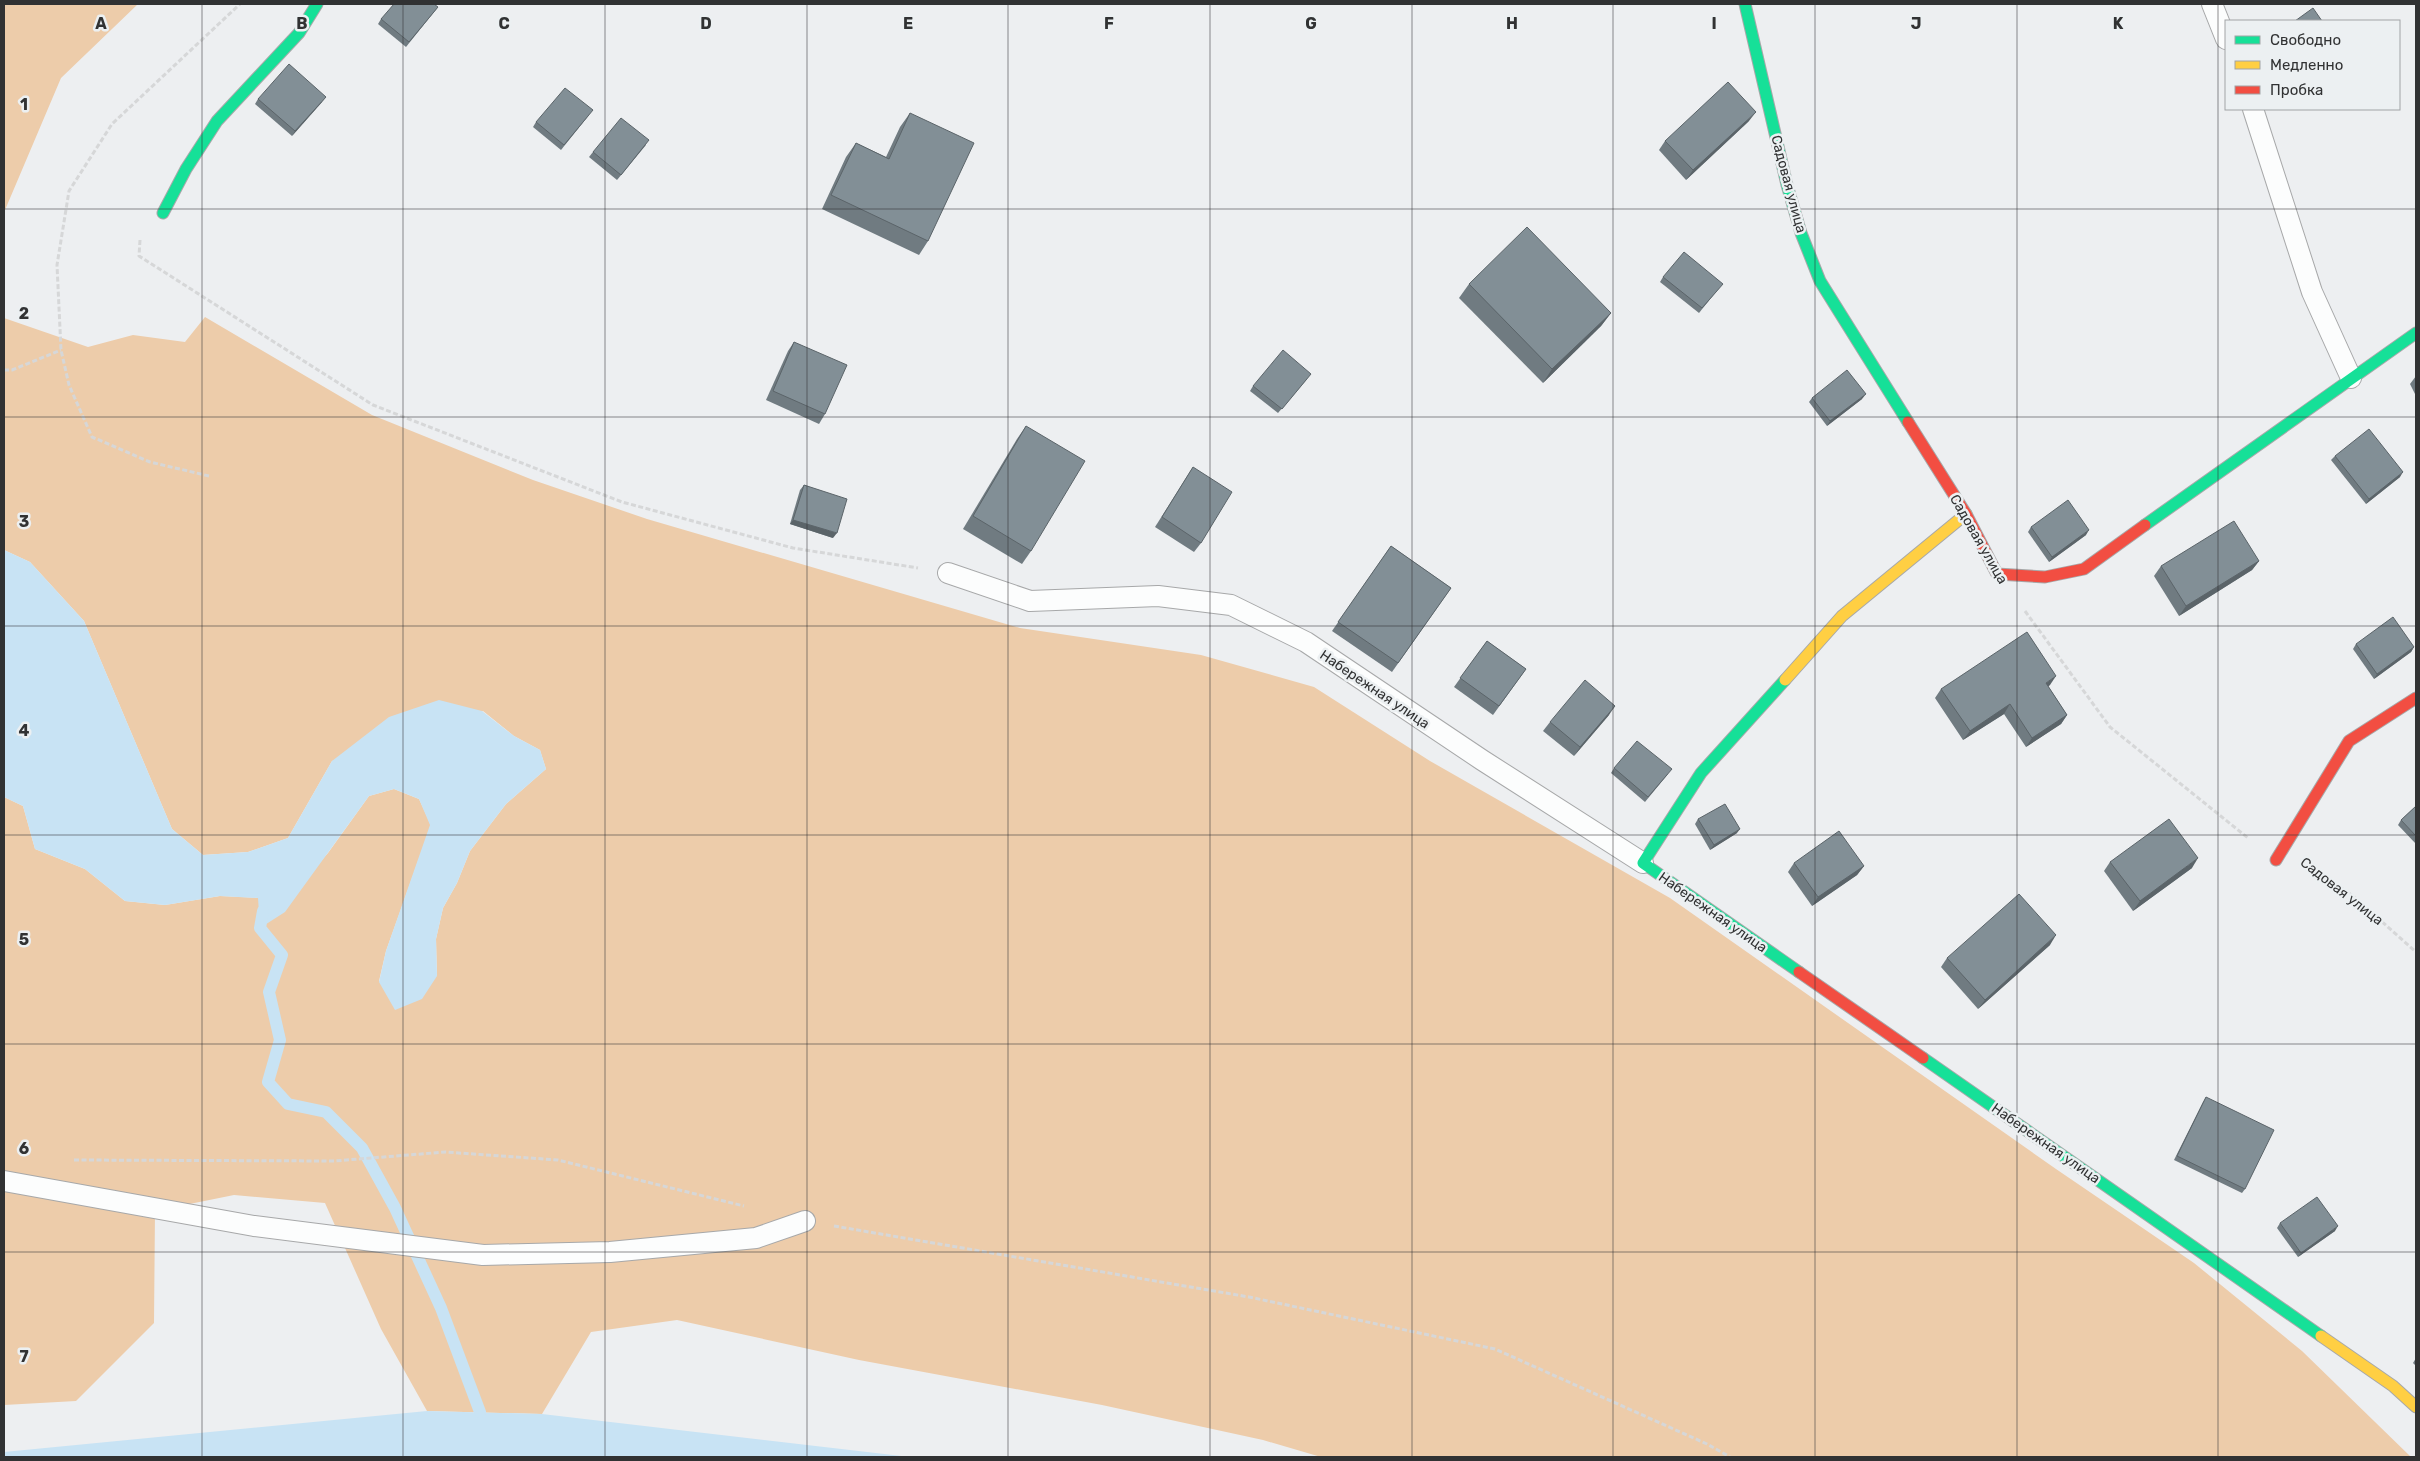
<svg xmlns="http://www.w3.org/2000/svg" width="2420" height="1461" viewBox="0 0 2420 1461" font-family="Rubik,sans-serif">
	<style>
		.green { fill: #edccaa }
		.water { fill: #c8e3f4 }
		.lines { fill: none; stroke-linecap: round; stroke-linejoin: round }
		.stream { stroke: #c8e3f4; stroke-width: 12 }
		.lane-casing { stroke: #a7a8a9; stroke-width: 22 }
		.fast-casing { stroke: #a7a8a9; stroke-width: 13 }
		.slow-casing { stroke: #a7a8a9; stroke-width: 13 }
		.jam-casing { stroke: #a7a8a9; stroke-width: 13 }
		.path { stroke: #d6d7d8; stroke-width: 3; stroke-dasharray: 5 2.5; stroke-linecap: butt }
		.lane { stroke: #fcfdfd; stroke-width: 20 }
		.fast { stroke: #16e098; stroke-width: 11 }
		.slow { stroke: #ffcf43; stroke-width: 11 }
		.jam { stroke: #f24e42; stroke-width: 11 }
		.wall { fill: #707b81 }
		.shaded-wall { fill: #5b6469 }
		.building { fill: #828f96; stroke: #5b6469 }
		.grid { fill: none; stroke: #313233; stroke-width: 1; stroke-opacity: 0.55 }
		.labels { text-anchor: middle; stroke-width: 5; stroke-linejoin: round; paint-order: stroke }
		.street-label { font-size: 14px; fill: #313233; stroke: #ecf0f2 }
		.grid-label { font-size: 16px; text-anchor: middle; font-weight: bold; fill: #313233; stroke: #ecf0f2; stroke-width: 5; stroke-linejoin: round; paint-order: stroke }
	</style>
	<rect width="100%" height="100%" fill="#edeff1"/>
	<!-- green -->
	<g class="green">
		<polygon points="5,4 138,4 61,78 5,210 4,238"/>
		<polygon points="205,317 372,415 533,480 647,519 1020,628 1201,655 1314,687 1430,761 1670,898 2056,1169 2194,1263 2302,1351 2411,1457 1321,1457 1263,1440 1102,1405 859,1360 677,1320 591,1332 542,1414 427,1411 381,1329 325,1203 234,1195 155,1211 154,1323 76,1401 4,1405 4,797 23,806 35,849 85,869 125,901 165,905 220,896 259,898 261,928 328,853 369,796 394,789 419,799 431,825 386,951 379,981 437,976 436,939 443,908 457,883 470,851 506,804 546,769 540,750 514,736 483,711 332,761 288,838 248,852 203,855 172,829 84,621 30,562 4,550 4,318 88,347 133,335 185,342"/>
	</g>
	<!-- water -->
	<g class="water">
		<polygon points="4,550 30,562 84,621 172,829 203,855 248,852 288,838 332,761 389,717 439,700 482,711 514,736 540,750 546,769 506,804 470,851 457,883 443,908 436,939 437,976 422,999 395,1010 379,982 386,951 430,825 419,799 394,789 369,796 285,912 260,928 258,898 220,896 165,905 125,901 85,869 35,849 23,806 4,797"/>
		<polygon points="427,1411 542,1414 910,1457 4,1457 4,1452"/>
	</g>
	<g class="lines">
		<!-- stream -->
		<polyline class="stream" points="263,911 260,928 282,955 269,992 280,1040 268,1082 288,1104 326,1112 362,1148 395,1208 441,1308 480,1412"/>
		<defs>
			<g id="lane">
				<polyline points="2212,4 2226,39"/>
				<polyline points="2253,109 2312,292 2351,378"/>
				<polyline points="948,573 1030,601 1158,596 1231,605 1306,642 1482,760 1643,863"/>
				<polyline points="4,1181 254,1226 483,1255 610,1252 756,1238 805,1221"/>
			</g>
			<g id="fast">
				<polyline points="1745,4 1787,185 1801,233 1820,281 1908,422"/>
				<polyline points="163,213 186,169 217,121 299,33 317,4"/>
				<polyline points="2145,525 2416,333"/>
				<polyline points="1785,680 1701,773 1643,863 1799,972"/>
				<polyline points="1923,1058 2321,1336"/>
			</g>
			<g id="slow">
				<polyline points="1785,680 1842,616 1966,514"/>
				<polyline points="2321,1336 2393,1386 2416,1407"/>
			</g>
			<g id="jam">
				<polyline points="1908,422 1966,514 1997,574 2045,577 2084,569 2145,525"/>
				<polyline points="2276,860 2349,741 2416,698"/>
				<polyline points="1799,972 1923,1058"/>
			</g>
		</defs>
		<!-- lane casing -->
		<use href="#lane" class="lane-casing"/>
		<!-- fast casing -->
		<use href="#fast" class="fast-casing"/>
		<!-- slow casing -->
		<use href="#slow" class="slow-casing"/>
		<!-- jam casing -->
		<use href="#jam" class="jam-casing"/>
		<!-- path -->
		<g class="path">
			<polyline points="140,240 139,256 373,405 622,502 793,548 918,568"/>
			<polyline points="4,370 12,370 61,350"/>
			<polyline points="209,476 150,462 92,437 69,385 61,350 57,265 69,191 112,124 240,4"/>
			<polyline points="2025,611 2110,727 2248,838"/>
			<polyline points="2311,867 2353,896 2416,952"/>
			<polyline points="74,1160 334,1161 445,1152 558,1160 744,1206"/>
			<polyline points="834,1226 1249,1297 1495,1349 1707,1444 1730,1457"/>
		</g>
		<!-- lane -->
		<use href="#lane" class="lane"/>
		<!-- fast -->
		<use href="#fast" class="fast"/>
		<!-- slow -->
		<use href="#slow" class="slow"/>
		<!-- jam -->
		<use href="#jam" class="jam"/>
	</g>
	<!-- wall -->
	<g class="wall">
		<polygon points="438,7 406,47 378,24 381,19"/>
		<polygon points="258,99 322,102 292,136 255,104"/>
		<polygon points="910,113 928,241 919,255 822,209 846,157 856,143 886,157 900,127"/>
		<polygon points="589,115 561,150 533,127 536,122"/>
		<polygon points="1749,121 1686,180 1659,150 1665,141"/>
		<polygon points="646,145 617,180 589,157 593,152"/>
		<polygon points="1663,277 1719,288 1699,313 1660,282"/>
		<polygon points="1469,284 1611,313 1601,326 1543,383 1459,298"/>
		<polygon points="794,342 825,414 819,424 766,400 788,351"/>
		<polygon points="2416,376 2416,396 2410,384"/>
		<polygon points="1307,379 1278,413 1250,391 1253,386"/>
		<polygon points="1812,398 1862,399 1827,426 1809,402"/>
		<polygon points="1026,426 1031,551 1022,564 963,529 1017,439"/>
		<polygon points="2335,456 2400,477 2366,504 2331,460"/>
		<polygon points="1193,467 1201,543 1194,552 1155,527"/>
		<polygon points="804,485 833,538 790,524 800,490"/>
		<polygon points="2031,527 2086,535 2049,562 2028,532"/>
		<polygon points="1391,546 1451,588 1392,672 1332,631"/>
		<polygon points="2259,561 2252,570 2179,616 2154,576 2161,566"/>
		<polygon points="1487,641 1526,669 1493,715 1454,687"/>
		<polygon points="2356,644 2414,647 2411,652 2374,679 2353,649"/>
		<polygon points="2050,685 2048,686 2067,715 2061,724 2026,747 2004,714 1963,740 1935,698 1941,689"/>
		<polygon points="1609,715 1574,756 1543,731 1550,722"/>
		<polygon points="1614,768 1668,774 1645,802 1611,773"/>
		<polygon points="2416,806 2416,844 2398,825 2401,820"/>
		<polygon points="1698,819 1737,833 1710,850 1695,824"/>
		<polygon points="2110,862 2192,868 2133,911 2104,871"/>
		<polygon points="1794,863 1864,866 1857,875 1812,906 1788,872"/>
		<polygon points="2050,945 1978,1009 1941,967 1947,958"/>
		<polygon points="2206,1097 2245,1189 2242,1193 2174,1160 2203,1102"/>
		<polygon points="2280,1223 2335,1231 2298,1257 2277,1228"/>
		<polygon points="2416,1358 2416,1366 2413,1363"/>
	</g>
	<!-- shaded-wall -->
	<g class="shaded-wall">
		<polygon points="326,97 322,102 292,136 295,131"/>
		<polygon points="1756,112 1749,121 1686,180 1693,170"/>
		<polygon points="1611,313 1601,326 1543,383 1552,369"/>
		<polygon points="1866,394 1862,399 1827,426 1830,421"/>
		<polygon points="2403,472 2400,477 2366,504 2369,499"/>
		<polygon points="793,520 837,533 833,538 790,524"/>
		<polygon points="2089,530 2086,535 2049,562 2052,557"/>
		<polygon points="2259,561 2252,570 2179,616 2186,606"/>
		<polygon points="2414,647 2411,652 2374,679 2377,674"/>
		<polygon points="2056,676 2050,685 2040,692 2046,683"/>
		<polygon points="2010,704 2004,714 1963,740 1970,731"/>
		<polygon points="1615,706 1609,715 1574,756 1580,747"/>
		<polygon points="2067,715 2061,724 2026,747 2032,738"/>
		<polygon points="1740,829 1737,833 1710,850 1714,845"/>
		<polygon points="2198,858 2192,868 2133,911 2140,901"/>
		<polygon points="1864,866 1857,875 1812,906 1818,897"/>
		<polygon points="2056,935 2050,945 1978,1009 1985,1000"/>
		<polygon points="2338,1226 2335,1231 2298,1257 2301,1253"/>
	</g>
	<!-- building -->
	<g class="building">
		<polygon points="394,4 434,4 438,7 409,42 381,19"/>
		<polygon points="2313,8 2322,21 2295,21"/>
		<polygon points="289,64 326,97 295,131 258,99"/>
		<polygon points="1728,82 1756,112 1693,170 1665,141"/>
		<polygon points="565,88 593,110 564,145 536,122"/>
		<polygon points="910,113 974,143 928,241 831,195 856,143 889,159"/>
		<polygon points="621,118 649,140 621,175 593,152"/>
		<polygon points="1527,227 1611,313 1552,369 1469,284"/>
		<polygon points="1684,252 1723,284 1702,308 1663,277"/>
		<polygon points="794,342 847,365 825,414 773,391"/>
		<polygon points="1283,350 1311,374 1282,409 1253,386"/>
		<polygon points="1847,370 1866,394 1830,421 1812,398"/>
		<polygon points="1026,426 1085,461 1031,551 973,516"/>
		<polygon points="2369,429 2403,472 2369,499 2335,456"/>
		<polygon points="1193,467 1232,492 1201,543 1162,517"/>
		<polygon points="804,485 847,499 837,533 793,520"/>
		<polygon points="2068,500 2089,530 2052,557 2031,527"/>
		<polygon points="2234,521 2259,561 2186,606 2161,566"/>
		<polygon points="1391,546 1451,588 1398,663 1338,622"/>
		<polygon points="2393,617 2414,647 2377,674 2356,644"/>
		<polygon points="2027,632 2056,676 2046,683 2067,715 2032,738 2010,704 1970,731 1941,689"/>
		<polygon points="1487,641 1526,669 1499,706 1460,678"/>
		<polygon points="1585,680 1615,706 1580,747 1550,722"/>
		<polygon points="1637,741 1672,769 1648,797 1614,768"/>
		<polygon points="1725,804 1740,829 1714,845 1698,819"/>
		<polygon points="2416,806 2416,836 2401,820"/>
		<polygon points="2169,819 2198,858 2140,901 2110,862"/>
		<polygon points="1839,831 1864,866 1818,897 1794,863"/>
		<polygon points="2019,894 2056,935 1985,1000 1947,958"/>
		<polygon points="2206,1097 2274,1130 2245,1189 2177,1156"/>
		<polygon points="2317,1197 2338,1226 2301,1253 2280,1223"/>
	</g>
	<!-- grid -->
	<path class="grid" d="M202,4V1457M403,4V1457M605,4V1457M807,4V1457M1008,4V1457M1210,4V1457M1412,4V1457M1613,4V1457M1815,4V1457M2017,4V1457M2218,4V1457M4,209H2416M4,417H2416M4,626H2416M4,835H2416M4,1044H2416M4,1252H2416"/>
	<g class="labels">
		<!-- street labels -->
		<g class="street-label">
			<text transform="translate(1789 184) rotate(75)" y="5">Садовая улица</text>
			<text transform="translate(1979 539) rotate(60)" y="5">Садовая улица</text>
			<text transform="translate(1375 689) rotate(34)" y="5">Набережная улица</text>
			<text transform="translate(2342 891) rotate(38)" y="5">Садовая улица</text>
			<text transform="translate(1713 912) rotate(35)" y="5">Набережная улица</text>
			<text transform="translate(2046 1143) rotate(35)" y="5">Набережная улица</text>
		</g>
	</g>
	<g class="grid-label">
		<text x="101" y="29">A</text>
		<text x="302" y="29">B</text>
		<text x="504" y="29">C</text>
		<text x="706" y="29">D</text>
		<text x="908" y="29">E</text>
		<text x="1109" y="29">F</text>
		<text x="1311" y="29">G</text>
		<text x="1512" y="29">H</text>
		<text x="1714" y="29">I</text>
		<text x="1916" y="29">J</text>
		<text x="2118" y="29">K</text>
		<text x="24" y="110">1</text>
		<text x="24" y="319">2</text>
		<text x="24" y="527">3</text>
		<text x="24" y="736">4</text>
		<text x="24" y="945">5</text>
		<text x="24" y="1154">6</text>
		<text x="24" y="1362">7</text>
	</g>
	<!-- border -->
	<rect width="2420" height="1461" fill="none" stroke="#313233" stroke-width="10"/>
	<!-- legend -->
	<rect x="2225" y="20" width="175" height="90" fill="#ecf0f2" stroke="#a1a4a6"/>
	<rect x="2235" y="36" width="25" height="8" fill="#16e098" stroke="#a1a4a6"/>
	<text x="2270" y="45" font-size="15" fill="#313233">Свободно</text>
	<rect x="2235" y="61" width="25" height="8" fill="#ffcf43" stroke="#a1a4a6"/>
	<text x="2270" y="70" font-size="15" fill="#313233">Медленно</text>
	<rect x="2235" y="86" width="25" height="8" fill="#f24e42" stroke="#a1a4a6"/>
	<text x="2270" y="95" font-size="15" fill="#313233">Пробка</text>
</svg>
